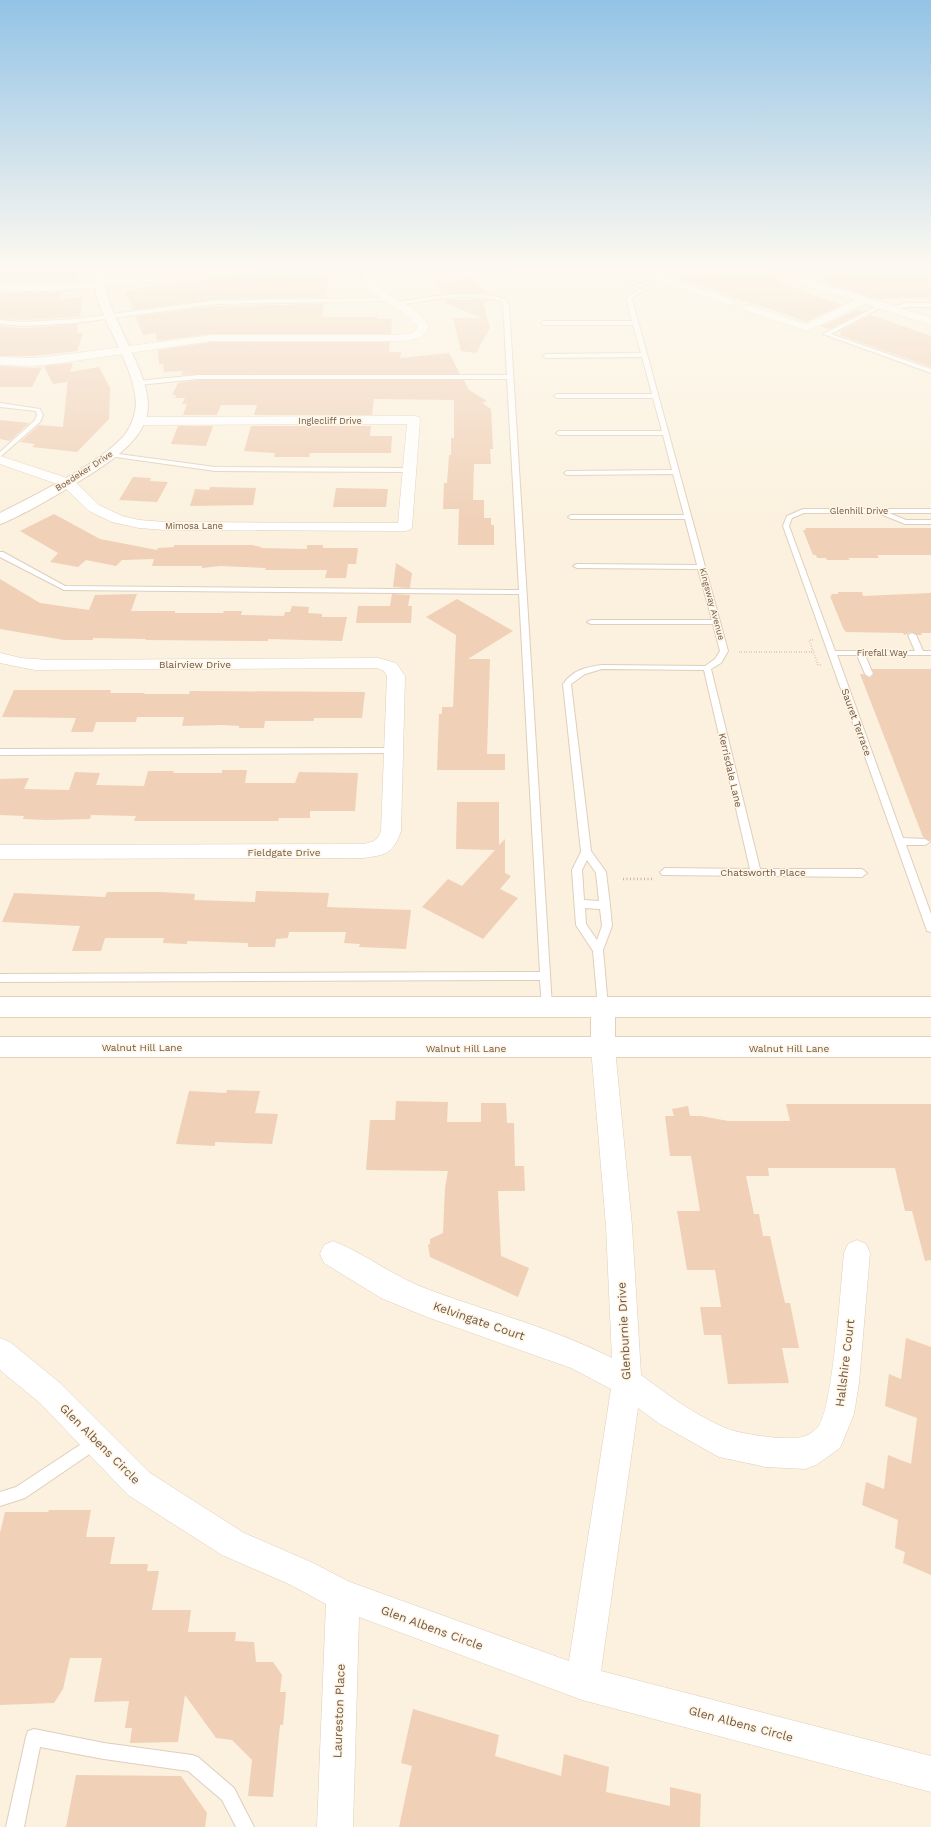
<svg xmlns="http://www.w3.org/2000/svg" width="931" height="1827" viewBox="0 0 931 1827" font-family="'Work Sans',sans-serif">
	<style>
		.building { fill: #f0d0b7 }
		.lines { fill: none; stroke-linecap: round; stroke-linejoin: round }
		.service-casing { stroke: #dfcebb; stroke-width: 2 }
		.minor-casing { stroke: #dfcebb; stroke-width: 1 }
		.tertiary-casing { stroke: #dfcebb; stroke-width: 2 }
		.secondary-casing { stroke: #e4cfb9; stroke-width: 2 }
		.path-far1 { stroke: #d4b49b; stroke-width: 2; stroke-dasharray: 0.5 2; stroke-linecap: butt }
		.path { stroke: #d4b49b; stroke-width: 2.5; stroke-dasharray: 1 2.5; stroke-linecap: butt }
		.service { fill: #fff; fill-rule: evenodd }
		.minor { fill: #fff; fill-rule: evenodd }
		.tertiary { fill: #fff; fill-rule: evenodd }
		.secondary { fill: #fff; fill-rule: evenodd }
		.labels { text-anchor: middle; stroke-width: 3; stroke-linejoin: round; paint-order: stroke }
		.far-street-label { font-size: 9px; fill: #705847; stroke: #fff5e4 }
		.street-label { font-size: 10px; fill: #705847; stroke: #fff5e4 }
		.near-street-label { font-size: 12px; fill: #705847; stroke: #fff5e4 }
	</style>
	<rect width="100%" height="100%" fill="#fbf1de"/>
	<!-- building -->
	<g class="building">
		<polygon points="0,267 82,267 71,282 0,282"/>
		<polygon points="677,275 776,275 780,283 842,305 807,322 753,303 752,304 677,277"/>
		<polygon points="823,275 925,277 931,285 931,298 876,299 827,283"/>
		<polygon points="330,276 326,297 218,299 133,310 124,291 202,280 248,277"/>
		<polygon points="471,278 488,293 442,294 436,284"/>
		<polygon points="0,292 64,292 58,299 83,297 80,317 23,320 0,319"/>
		<polygon points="475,299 495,301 483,302 490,328 476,353 461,351 453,318 481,318 446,303 444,300"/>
		<polygon points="324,304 322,317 378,317 377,319 392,319 391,334 212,334 157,341 156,333 143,335 136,319 136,316 218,306"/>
		<polygon points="857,310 863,312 829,329 821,326"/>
		<polygon points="871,315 931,336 931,367 839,335 842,333 838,332"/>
		<polygon points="78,324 77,333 83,333 77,351 34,356 0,356 0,326 23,328"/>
		<polygon points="212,342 390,342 389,352 401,352 400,358 449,353 460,374 198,374 181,375 183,371 164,372 163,364 159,365 158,350"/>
		<polygon points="73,363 70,372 99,367 110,388 109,419 77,452 32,447 35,444 20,442 39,425 63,427 68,378 67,382 53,384 44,366"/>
		<polygon points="0,366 34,368 42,367 32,387 0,387"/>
		<polygon points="198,380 464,380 469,390 487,401 482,403 491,409 493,449 490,449 491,464 474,464 473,500 484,500 484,518 491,518 491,525 494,525 494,545 458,545 459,509 443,509 444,483 447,483 449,455 451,455 451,438 454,438 454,400 374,399 372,415 254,415 257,405 221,405 217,415 183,415 187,404 182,404 185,398 175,398 176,395 172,395 178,383"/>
		<polygon points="0,420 29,423 10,441 0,439"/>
		<polygon points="178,426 213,426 206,446 171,444"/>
		<polygon points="251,426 371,426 370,436 392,436 391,453 310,453 309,457 274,457 275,453 244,451"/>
		<polygon points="133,477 151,478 150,481 168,482 157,502 119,500"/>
		<polygon points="210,487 256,488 253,505 190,506 195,489 209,490"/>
		<polygon points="336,488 388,489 386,507 333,507"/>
		<polygon points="54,514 100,539 157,550 158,548 174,547 174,545 252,545 261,547 261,548 307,549 307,545 323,545 323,548 358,548 356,564 348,564 346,578 325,578 327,570 265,570 266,568 220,566 202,568 202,566 152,566 154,559 122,560 116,566 86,560 78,567 50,562 58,553 20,531"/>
		<polygon points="805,528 931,528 931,555 877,555 879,558 848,558 850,560 827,560 826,558 817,558 816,555 813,555 803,530 806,530"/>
		<polygon points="396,563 412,573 410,588 393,587"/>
		<polygon points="0,579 40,603 89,610 95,595 137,594 131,611 175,611 175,613 223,613 224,611 242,611 241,615 284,616 285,612 290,612 292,606 309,607 308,613 322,614 322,617 347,617 342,641 268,639 268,641 146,640 146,639 93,638 93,640 64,640 0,629"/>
		<polygon points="838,592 862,592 863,596 931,593 931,633 921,633 922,635 917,635 911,632 904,635 903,633 846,632 843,628 830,596 832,596 831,594 838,594"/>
		<polygon points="392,594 410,595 408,606 412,606 411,623 356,623 358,606 390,606"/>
		<polygon points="457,599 513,631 468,659 490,659 487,754 505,754 505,770 437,770 439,714 442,714 442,707 453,707 456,635 426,617"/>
		<polygon points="872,669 931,669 931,841 923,837 860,674 863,674 870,678 874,674"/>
		<polygon points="14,690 111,690 110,693 145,693 144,694 189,694 190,691 365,692 362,718 314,718 314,721 265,721 264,728 239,728 239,726 223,725 182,726 184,717 137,717 136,722 96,722 93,732 71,732 76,718 2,717"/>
		<polygon points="222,770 247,770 245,783 295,783 299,772 358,773 355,811 310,811 310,818 279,818 278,821 134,821 136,816 91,815 90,819 46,820 23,819 24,816 0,815 0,779 29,778 24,789 69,790 75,772 100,773 96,785 144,786 148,771 174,771 173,773 222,773"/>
		<polygon points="457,802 499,802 499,845 505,839 505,873 511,876 500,889 518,898 483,939 422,907 448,879 462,886 495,850 456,849"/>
		<polygon points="256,891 329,893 327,907 411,910 406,949 359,947 360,944 344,943 346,932 289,932 288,938 276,939 275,947 248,947 248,943 187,941 187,944 163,943 164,938 105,938 101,951 72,951 80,926 2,922 14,893 105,897 107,892 161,892 195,894 194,900 255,902"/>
		<polygon points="227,1090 260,1091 255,1113 278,1114 272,1144 215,1142 215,1146 176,1144 189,1091 226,1093"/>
		<polygon points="396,1101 448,1102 447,1122 481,1122 481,1103 506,1103 507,1123 514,1123 515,1166 524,1166 525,1191 498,1191 501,1256 529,1268 518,1297 430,1257 428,1245 430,1244 430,1239 443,1233 445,1188 448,1171 366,1170 370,1120 395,1120"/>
		<polygon points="786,1104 931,1104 931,1260 925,1261 912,1211 905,1211 895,1168 768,1168 769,1176 746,1176 754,1214 759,1214 763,1236 770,1236 785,1303 790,1303 799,1348 782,1348 789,1383 728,1384 721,1335 704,1335 700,1307 721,1307 715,1270 687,1270 677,1211 700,1211 691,1156 670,1156 665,1116 674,1116 672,1109 688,1106 690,1116 701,1116 728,1121 790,1121"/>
		<polygon points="906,1338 931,1347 931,1575 903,1563 905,1552 895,1548 898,1520 862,1505 866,1482 884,1489 888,1455 911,1464 917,1418 885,1406 889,1374 901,1379"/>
		<polygon points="49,1510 91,1510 86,1537 115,1537 110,1564 148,1564 147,1571 159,1571 152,1610 191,1610 188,1632 236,1632 235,1641 254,1642 256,1662 273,1662 282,1675 280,1692 286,1692 283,1725 280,1725 273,1797 248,1796 252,1760 232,1740 216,1738 185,1695 178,1742 130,1743 132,1728 125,1728 129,1701 94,1702 102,1658 70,1658 63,1689 54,1703 0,1705 0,1533 5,1512 48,1512"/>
		<polygon points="413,1709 499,1735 495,1756 561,1776 564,1754 609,1767 606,1792 670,1806 670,1787 701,1794 700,1827 399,1827 412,1766 401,1763"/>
		<polygon points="76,1775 181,1776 207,1813 205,1827 66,1827"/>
	</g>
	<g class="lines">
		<defs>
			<g id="service">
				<path d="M486,267H491L500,272L510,273L536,272L611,274L652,288L639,293L632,299L728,651L721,663L711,669L760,869H862L867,873L862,877L662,875L660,872L665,868L750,869L704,670L602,669L585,674L571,684L591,851L606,872L610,905L612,926L603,950L608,1007L607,1010L603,1011L599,1010L598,1007L593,951L576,925L572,870L581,852L563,684C573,670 586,667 602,665L705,666L715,659L720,651L713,624H591L587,622L591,620H712L698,569L577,568L573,566L577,564L697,565L685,519H571L568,517L571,515H684L673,474L567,475L564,473L567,471L672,470L663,435H559L556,433L559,431H662L653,398H557L554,396L557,394H652L642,357L546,358L543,356L546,354L641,353L633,325H544L541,323L544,321H632L626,299L635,291L644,288L610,276L536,274L510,275L497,274ZM587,860L596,873L599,901L584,900L582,870ZM585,908L600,909L602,926L597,940L586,924Z"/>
				<path d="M464,294L491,295L505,299L509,305L552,1007L551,1010L547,1011L543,1010L542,1007L540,980L0,982V974L540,972L519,594L64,590L0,557V552H3L65,586L519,590L507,379H198L138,385L135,383L138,381L198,375H507L503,305L501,301C467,292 431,300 396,305L393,303L435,296Z"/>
				<polygon points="389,298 391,301 218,304 75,323 23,326 0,324 0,320 23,322 75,319 218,300"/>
				<polygon points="907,303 931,303 931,307 907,307 888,311 885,309"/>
				<polygon points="879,305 884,306 831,334 931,369 931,373 823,334"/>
				<polygon points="0,403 40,409 43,415 40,422 0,457 0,452 35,420 37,415 36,411 0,407"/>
				<polygon points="111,453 215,467 409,468 412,470 409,472 215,471 109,456 109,454"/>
				<polygon points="803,509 931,509 931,513 889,513 906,520 931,520 931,524 905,524 878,513 804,513 792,518 789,526 835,651 915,651 908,635 912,633 916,635 923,651 931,651 931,655 865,655 873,674 869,677 865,674 857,655 837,655 903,838 925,839 930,842 925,845 906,845 931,914 931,932 927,931 926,928 783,526 787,516"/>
				<polygon points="394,748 397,749 398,751 397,753 0,755 0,749"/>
				<polygon points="95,1435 100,1437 102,1442 100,1447 25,1498 0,1506 0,1492 16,1487"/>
				<polygon points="34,1729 104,1743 192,1755 198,1757 234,1788 254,1827 236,1827 222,1800 188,1771 104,1759 40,1747 24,1827 6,1827 26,1737 28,1731"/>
			</g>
			<g id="minor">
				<path d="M215,267H266L261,270C196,273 132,286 67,290C45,292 22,291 0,290V284H66Z"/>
				<path d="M362,267H372C374,296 398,296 416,311C422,316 425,321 429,326C424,340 412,340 399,341H212L54,364L34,366L0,365V357L34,358L54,356L212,335H399L411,333L416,330L417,326C402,303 362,301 362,267Z"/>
				<polygon points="650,267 660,267 663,275 734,300 735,302 734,304 726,304 654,279"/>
				<path d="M784,267H795L810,279L931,318V325L865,304L807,331L744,310L743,308L744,306L748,305L806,324L855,300C831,293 800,288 784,267Z"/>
				<polygon points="414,416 419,417 420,420 412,527 410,530 405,531 165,530 139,528 112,522 89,511 63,486 0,464 0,456 73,480 99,505 122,516 139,520 165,522 398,523 407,424 139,425 134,424 133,421 134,418 139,417"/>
				<path d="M0,653L21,658L49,660L378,658L396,663L405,676L401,831C393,854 386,855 363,858L0,859V845L363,844C373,842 378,841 381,831L387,676L384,671L377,668L35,670L0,663Z"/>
				<path d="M603,1038L611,1041L615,1048L632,1226L641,1375C667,1394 693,1414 723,1427C736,1433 764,1437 779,1438C795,1438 806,1440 818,1427C833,1410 841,1282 844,1253L848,1244L857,1240L866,1244L870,1253L859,1383L854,1414L840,1448L816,1465L805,1469L766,1467L719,1457L660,1424L638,1408L601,1671L931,1756V1792L582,1700L359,1617L353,1827H317L326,1604L289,1584L222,1555L128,1495L40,1403L0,1370V1338L10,1342L60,1383L150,1473L244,1533L311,1562L350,1582L569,1661L611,1389L571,1368L427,1317L381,1298L324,1263L320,1254L324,1245L333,1241C366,1254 394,1277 427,1289C488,1312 554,1328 612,1358L606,1226L591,1048L595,1041Z"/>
			</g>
			<path id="tertiary" d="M100,267H110C102,282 107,296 113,311C150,396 179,421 83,479C65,490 47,501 28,511C19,515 10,521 0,524V513C33,496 104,462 126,433C132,425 136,412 136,402C134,371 114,341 103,313C96,298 91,283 100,267Z"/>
			<polygon id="secondary" points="0,997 931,997 931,1017 615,1017 615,1037 931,1037 931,1057 0,1057 0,1037 591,1037 591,1017 0,1017"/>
		</defs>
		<!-- service casing -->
		<use href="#service" class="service-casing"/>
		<!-- minor casing -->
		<use href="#minor" class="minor-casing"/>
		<!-- tertiary casing -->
		<use href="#tertiary" class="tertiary-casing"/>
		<!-- secondary casing -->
		<use href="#secondary" class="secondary-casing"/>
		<!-- path-far1 -->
		<g class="path-far1">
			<polyline points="813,640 809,640 818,665 821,665"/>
			<polyline points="739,652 814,652"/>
		</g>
		<!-- path -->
		<polyline class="path" points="623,879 653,879"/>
		<!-- service -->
		<use href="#service" class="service"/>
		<!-- minor -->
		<use href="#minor" class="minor"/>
		<!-- tertiary -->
		<use href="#tertiary" class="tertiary"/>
		<!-- secondary -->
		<use href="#secondary" class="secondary"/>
	</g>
	<!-- sky -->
	<linearGradient id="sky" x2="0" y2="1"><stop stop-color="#93c3e6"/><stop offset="0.51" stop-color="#fdf9f0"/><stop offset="1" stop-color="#fdf9f0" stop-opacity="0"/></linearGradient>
	<rect width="931" height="523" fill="url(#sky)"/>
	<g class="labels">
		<!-- far-street labels -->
		<g class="far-street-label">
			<text x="330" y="424">Inglecliff Drive</text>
			<text transform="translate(84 471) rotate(-33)" y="3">Boedeker Drive</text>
			<text x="859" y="514">Glenhill Drive</text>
			<text x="194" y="529">Mimosa Lane</text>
			<text transform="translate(712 604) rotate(75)" y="3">Kingsway Avenue</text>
			<text x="882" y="656">Firefall Way</text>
		</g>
		<!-- street labels -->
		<g class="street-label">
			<text x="195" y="668">Blairview Drive</text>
			<text transform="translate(857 722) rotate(70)" y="4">Sauret Terrace</text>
			<text transform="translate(731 770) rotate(77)" y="4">Kerrisdale Lane</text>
			<text x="284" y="856">Fieldgate Drive</text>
			<text x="763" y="876">Chatsworth Place</text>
			<text x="142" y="1051">Walnut Hill Lane</text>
			<text x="466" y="1052">Walnut Hill Lane</text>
			<text x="789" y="1052">Walnut Hill Lane</text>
		</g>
		<!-- near-street labels -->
		<g class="near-street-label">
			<text transform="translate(479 1321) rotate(19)" y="4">Kelvingate Court</text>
			<text transform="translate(624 1331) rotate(-93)" y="4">Glenburnie Drive</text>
			<text transform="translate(845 1363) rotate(-83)" y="4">Hallshire Court</text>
			<text transform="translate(100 1444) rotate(45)" y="4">Glen Albens Circle</text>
			<text transform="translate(432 1628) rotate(20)" y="4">Glen Albens Circle</text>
			<text transform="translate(339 1711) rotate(-88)" y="4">Laureston Place</text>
			<text transform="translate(741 1724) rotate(15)" y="4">Glen Albens Circle</text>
		</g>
	</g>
</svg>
